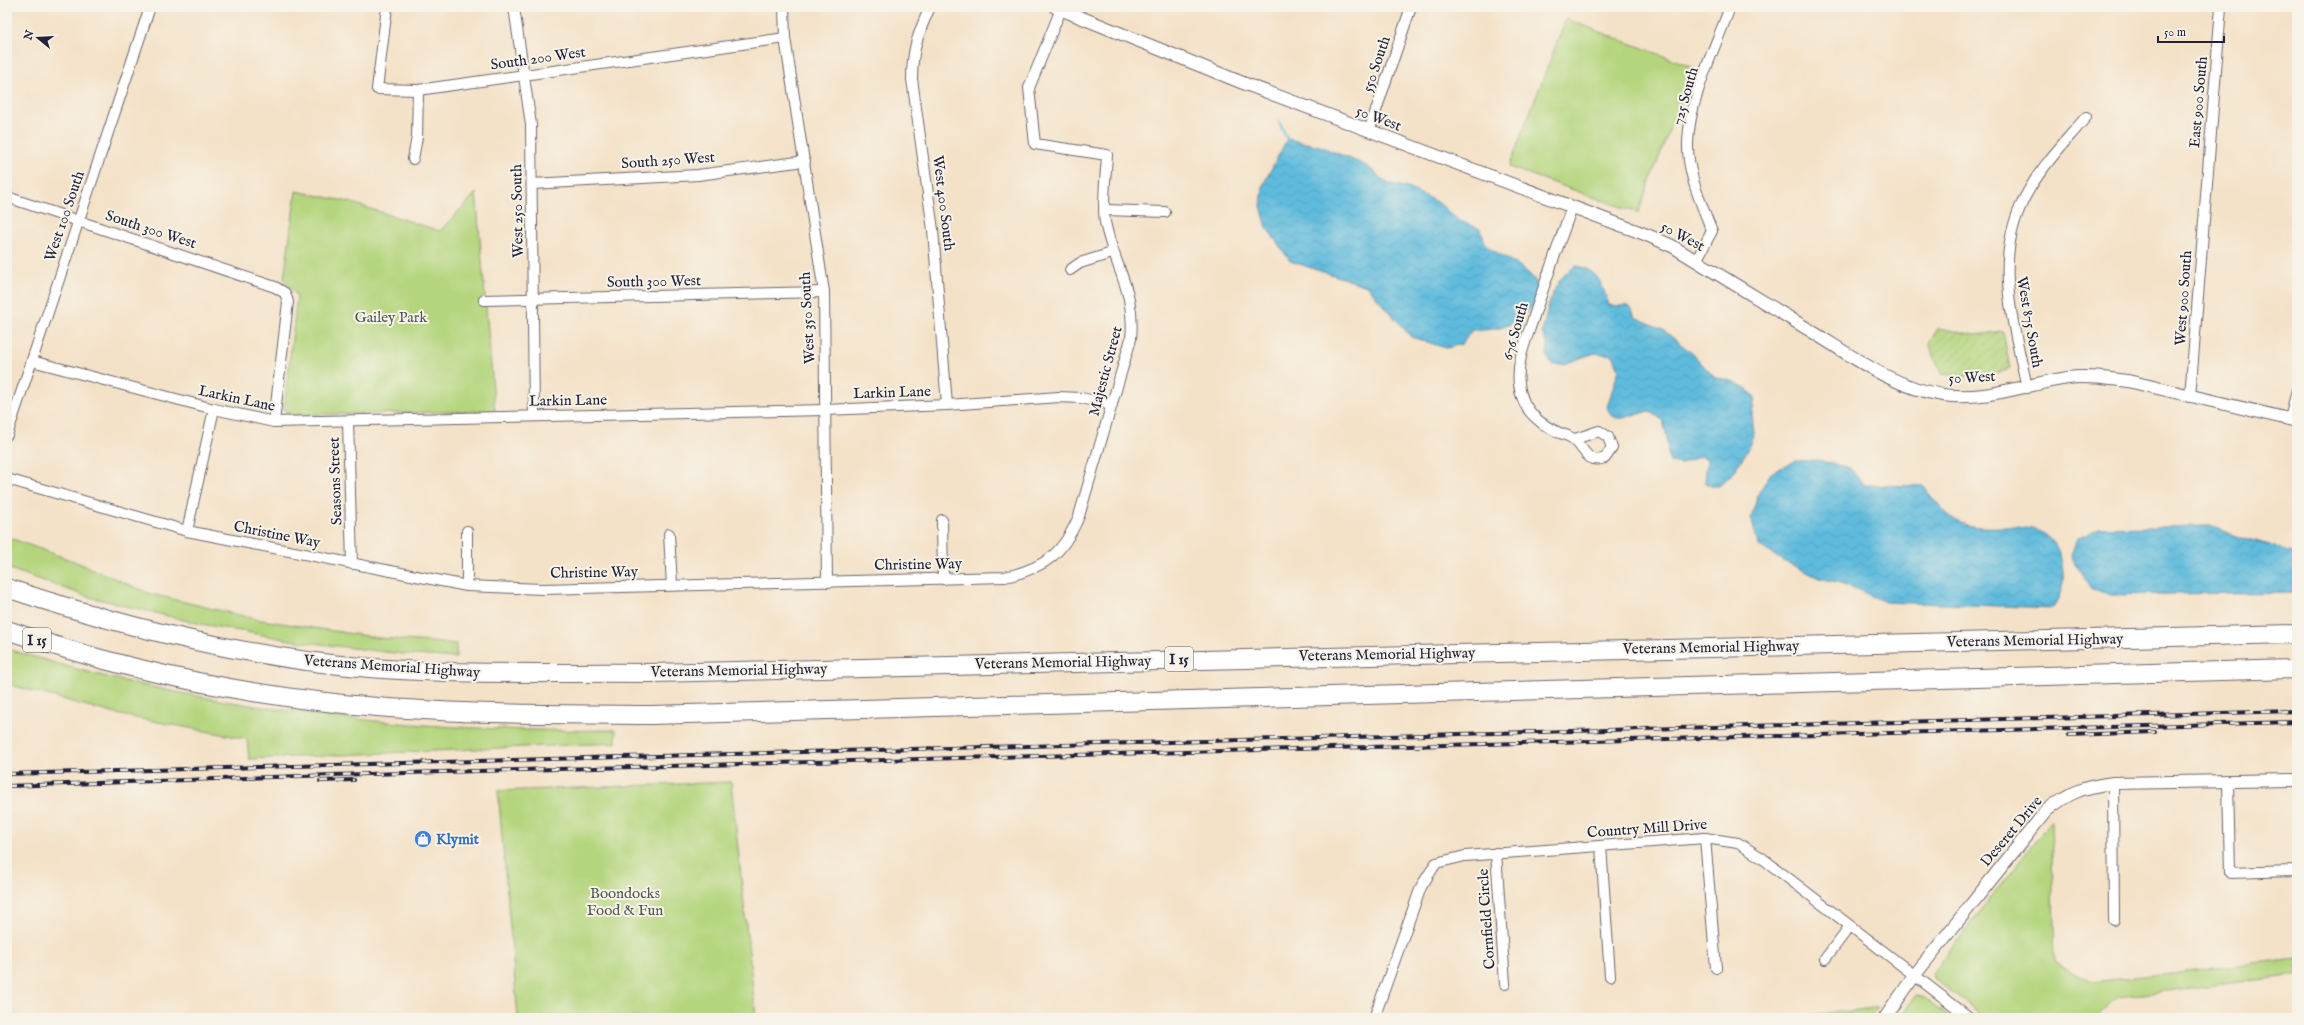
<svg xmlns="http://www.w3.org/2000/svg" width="2304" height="1025" viewBox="0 0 2304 1025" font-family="'IM FELL English',serif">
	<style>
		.green { fill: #b4d57d; stroke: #6b7c5c }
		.garden { fill: url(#garden-furrows); stroke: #6b7c5c }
		.water { fill: url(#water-waves); stroke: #406e8c }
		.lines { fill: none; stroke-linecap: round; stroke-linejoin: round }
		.stream { stroke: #5fbbdd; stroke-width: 2.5 }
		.minor-casing { stroke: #6c656c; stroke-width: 12 }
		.tertiary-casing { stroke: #6c656c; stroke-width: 14 }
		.motorway-casing { stroke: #6c656c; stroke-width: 20 }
		.minor { stroke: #fff; stroke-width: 10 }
		.tertiary { stroke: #fff; stroke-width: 12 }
		.motorway { stroke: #fff; stroke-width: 18 }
		.rail-casing { stroke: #22223b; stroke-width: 4 }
		.rail { stroke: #f7f3e8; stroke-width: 2.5; stroke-dasharray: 8; stroke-linecap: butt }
		.labels { text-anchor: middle; stroke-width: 4; stroke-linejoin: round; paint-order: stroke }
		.shield { fill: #f7f3e8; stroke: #62616f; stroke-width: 1 }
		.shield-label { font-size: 14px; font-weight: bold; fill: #22223b }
		.street-label { font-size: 15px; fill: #22223b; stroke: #f7f3e8 }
		.park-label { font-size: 15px; fill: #4e584f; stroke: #f7f3e8 }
		.shop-label { font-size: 15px; font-weight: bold; fill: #366cbe; stroke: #f7f3e8; text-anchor: start }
	</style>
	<defs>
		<pattern id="garden-furrows" width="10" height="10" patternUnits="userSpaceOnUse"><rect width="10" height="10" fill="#b4d57d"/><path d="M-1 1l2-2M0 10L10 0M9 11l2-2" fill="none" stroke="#9ab76d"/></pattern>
		<pattern id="water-waves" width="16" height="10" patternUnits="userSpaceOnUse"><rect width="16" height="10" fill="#5fbbdd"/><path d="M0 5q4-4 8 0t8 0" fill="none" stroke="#52a0bf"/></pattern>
	</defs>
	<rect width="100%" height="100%" fill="#f7f3e8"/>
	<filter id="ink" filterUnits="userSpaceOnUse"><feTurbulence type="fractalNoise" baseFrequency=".025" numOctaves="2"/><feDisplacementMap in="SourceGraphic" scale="8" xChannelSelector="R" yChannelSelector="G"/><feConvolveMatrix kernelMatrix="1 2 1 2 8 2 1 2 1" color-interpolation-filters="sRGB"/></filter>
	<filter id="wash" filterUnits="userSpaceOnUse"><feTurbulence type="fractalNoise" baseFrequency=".012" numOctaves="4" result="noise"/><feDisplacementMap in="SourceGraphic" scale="16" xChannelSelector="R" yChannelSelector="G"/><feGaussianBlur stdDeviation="0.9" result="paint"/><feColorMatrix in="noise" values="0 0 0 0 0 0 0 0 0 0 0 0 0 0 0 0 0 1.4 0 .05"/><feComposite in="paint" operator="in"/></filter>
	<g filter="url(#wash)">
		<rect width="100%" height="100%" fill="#f4e2c8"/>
		<!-- green -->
		<g class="green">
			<polygon points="1566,19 1693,67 1638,213 1509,167"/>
			<polygon points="296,191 349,202 440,231 476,193 495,411 296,415 287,413 284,409 285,401 297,296 284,279"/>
			<polygon points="7,537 76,562 151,594 255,619 379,638 456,644 456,658 402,654 296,641 201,624 89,597 7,568"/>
			<path d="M7,649C49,661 91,674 133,683C292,718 454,733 616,730V743L249,759L247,739L116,714L7,684Z"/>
			<polygon points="731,782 756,1018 518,1018 498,791"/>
			<polygon points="2051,821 2055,963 2092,982 2297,958 2297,975 2117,997 2096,1018 1986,1018 1934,978 1933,972"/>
			<polygon points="1916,995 1921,996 1949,1018 1900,1018"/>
			<polygon points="1874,1008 1878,1008 1869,1018 1795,1018"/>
		</g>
		<!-- garden -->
		<path class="garden" d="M1938,328L1976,335L2003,331L2010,369C1988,377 1965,377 1942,374L1929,344Z"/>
		<!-- water -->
		<g class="water">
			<path d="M1287,139L1320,146L1367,166L1387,183L1408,188L1425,196L1440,204L1458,220L1480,229C1482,234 1484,242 1488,246C1504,261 1562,278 1528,311C1509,329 1497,330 1472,330L1462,344L1446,348L1411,337L1367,286L1290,261L1267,228L1261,206L1263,185Z"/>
			<path d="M1577,266C1600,271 1601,284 1609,305L1616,307L1625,305L1631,308L1635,317L1662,329L1693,354L1715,378C1733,379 1743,385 1755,397L1752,415L1754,432L1748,450L1731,475L1719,486H1711L1705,482L1707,459L1701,456L1681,464L1670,462C1666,449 1668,434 1663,422C1662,420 1659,418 1657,416C1642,402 1616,434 1607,407L1619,369L1613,355L1595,353L1564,364L1553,365L1547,357L1548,347L1542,333C1548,308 1552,278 1577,266Z"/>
			<path d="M1818,460L1850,468L1864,485L1924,486C1933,497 1943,512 1955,520C1987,540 2047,506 2061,559C2066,581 2063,590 2053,608L1885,602L1845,584L1819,578L1782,560L1758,545L1751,517L1759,492L1771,473L1794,461Z"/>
			<polygon points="2210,526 2241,538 2297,553 2297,592 2108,595 2091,589 2071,555 2077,539 2099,528"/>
		</g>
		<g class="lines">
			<!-- stream -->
			<polyline class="stream" points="1279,122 1287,139"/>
		</g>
	</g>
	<g filter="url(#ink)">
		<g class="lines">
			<defs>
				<g id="minor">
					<polyline points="387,7 377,89 418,90 785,38"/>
					<polyline points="514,7 531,125 534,416"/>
					<polyline points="784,7 785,38 824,292 827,582"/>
					<path d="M930,7C918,34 912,49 912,79L933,230L947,405"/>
					<polyline points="1369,131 1411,7"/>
					<polyline points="413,159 417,137 418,90"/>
					<polyline points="532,184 698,175 805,161"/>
					<polyline points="7,197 275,287 285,293 288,302 274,422"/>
					<path d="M1572,207C1559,243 1546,280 1534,316C1527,338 1516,361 1519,384C1522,412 1543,428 1568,436C1584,442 1584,466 1605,458L1612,448L1608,437L1599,431L1575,439"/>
					<polyline points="1105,210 1165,212"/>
					<path d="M1696,261L1712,231C1701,203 1687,173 1688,143C1689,99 1715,49 1730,7"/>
					<polyline points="1070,270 1080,263 1112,253"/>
					<polyline points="484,300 824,292"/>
					<polyline points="32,361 214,409 274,422 825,410 947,405 1059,397 1081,398 1112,405"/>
					<path d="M2027,388C2013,319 1990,254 2030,188C2045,162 2067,140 2086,117"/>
					<polyline points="2190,397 2221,7"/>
					<polyline points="2290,419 2297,390"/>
					<polyline points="348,421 352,564"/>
					<polyline points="7,435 150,7"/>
					<path d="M7,479L187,531L467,586L543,589L1005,577C1045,568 1063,554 1079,516L1131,339C1136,290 1114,267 1105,222C1102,203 1106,175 1107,155L1035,144L1029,88L1061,9"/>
					<polyline points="942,520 943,579"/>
					<polyline points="187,531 214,409"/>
					<polyline points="467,531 467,586"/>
					<polyline points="669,534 672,585"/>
					<polyline points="2228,781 2230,873 2297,871"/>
					<polyline points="2113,783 2114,920"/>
					<polyline points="1705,838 1716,968"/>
					<polyline points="1601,846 1610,976"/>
					<polyline points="1496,853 1505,984"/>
					<polyline points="1825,959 1850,926"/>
					<polyline points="1374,1018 1421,887 1436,863 1465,856 1705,838 1738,843 1762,858 1970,1018"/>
				</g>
				<g id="tertiary">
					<path d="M1055,7L1243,83L1647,235L1672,246C1718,274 1765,303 1811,331C1852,356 1894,388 1943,395C1988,401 2025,384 2068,378C2088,375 2109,379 2128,381L2297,421"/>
					<path d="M1885,1018L1914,976L2046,811C2069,792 2083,787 2113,783L2297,780"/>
				</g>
				<g id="motorway">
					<path d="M7,588C105,621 205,647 307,661C421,677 537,672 652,673L2297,634"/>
					<path d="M7,630C146,678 294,705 441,711C511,715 581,714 651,715L2297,669"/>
				</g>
			</defs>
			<!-- minor casing -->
			<use href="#minor" class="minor-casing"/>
			<!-- tertiary casing -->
			<use href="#tertiary" class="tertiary-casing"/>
			<!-- motorway casing -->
			<use href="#motorway" class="motorway-casing"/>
			<!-- minor -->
			<use href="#minor" class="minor"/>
			<!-- tertiary -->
			<use href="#tertiary" class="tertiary"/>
			<!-- motorway -->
			<use href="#motorway" class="motorway"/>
			<defs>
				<g id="rail">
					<polyline points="2069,735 2155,732"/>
					<polyline points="7,774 2297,711"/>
					<polyline points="320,781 354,780"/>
					<polyline points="7,786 332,775 2297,722"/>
				</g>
			</defs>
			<!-- rail casing -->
			<use href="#rail" class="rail-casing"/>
			<!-- rail -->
			<use href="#rail" class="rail"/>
		</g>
	</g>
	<!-- icons -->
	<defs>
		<symbol id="shop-disc" viewBox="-11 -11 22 22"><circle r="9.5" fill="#3f7fe0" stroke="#f7f3e8"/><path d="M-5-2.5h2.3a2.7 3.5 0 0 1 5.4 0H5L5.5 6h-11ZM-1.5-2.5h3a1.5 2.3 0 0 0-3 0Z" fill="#fff"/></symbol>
	</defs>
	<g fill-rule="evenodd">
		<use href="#shop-disc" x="413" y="829" width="20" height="20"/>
	</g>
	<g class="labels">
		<!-- shield labels -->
		<g class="shield">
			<rect x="23" y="628" width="28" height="24" rx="3"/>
			<rect x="1165" y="647" width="28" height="24" rx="3"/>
		</g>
		<g class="shield-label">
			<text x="37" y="645">I 15</text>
			<text x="1179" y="664">I 15</text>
		</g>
		<!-- street labels -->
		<g class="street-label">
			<text transform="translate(538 58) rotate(-8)" y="5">South 200 West</text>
			<text transform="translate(1376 64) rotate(-71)" y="5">550 South</text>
			<text transform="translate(1685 96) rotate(-74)" y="5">725 South</text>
			<text transform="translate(2198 102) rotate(-85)" y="5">East 900 South</text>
			<text transform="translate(1379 118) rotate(21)" y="5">50 West</text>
			<text transform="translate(668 160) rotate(-4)" y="5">South 250 West</text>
			<text transform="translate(944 203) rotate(83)" y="5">West 400 South</text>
			<text transform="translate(517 211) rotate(-91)" y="5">West 250 South</text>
			<text transform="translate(64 216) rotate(-71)" y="5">West 100 South</text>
			<text transform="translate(151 229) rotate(18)" y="5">South 300 West</text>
			<text transform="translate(1683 236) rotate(28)" y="5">50 West</text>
			<text transform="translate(654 281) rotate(-1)" y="5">South 300 West</text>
			<text transform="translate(2183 298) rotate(-86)" y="5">West 900 South</text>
			<text transform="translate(807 318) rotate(-93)" y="5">West 350 South</text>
			<text transform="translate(2030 322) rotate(80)" y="5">West 875 South</text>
			<text transform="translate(1515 331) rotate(-74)" y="5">676 South</text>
			<text transform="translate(1105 371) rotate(-75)" y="5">Majestic Street</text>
			<text transform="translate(1972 377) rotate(-3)" y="5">50 West</text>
			<text transform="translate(892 392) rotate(-2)" y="5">Larkin Lane</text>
			<text transform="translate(237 398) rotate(12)" y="5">Larkin Lane</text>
			<text transform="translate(568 400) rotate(-1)" y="5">Larkin Lane</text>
			<text transform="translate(335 481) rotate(-92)" y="5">Seasons Street</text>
			<text transform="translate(277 534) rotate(11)" y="5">Christine Way</text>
			<text transform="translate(918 564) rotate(-1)" y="5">Christine Way</text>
			<text transform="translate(594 572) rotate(-1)" y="5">Christine Way</text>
			<text transform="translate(2035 640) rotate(-1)" y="5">Veterans Memorial Highway</text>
			<text transform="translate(1711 647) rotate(-1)" y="5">Veterans Memorial Highway</text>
			<text transform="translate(1387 654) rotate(-1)" y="5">Veterans Memorial Highway</text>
			<text transform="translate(1063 662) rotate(-1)" y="5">Veterans Memorial Highway</text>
			<text transform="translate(392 666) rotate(4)" y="5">Veterans Memorial Highway</text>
			<text transform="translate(739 670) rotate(-1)" y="5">Veterans Memorial Highway</text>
			<text transform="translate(1647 828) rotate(-4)" y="5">Country Mill Drive</text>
			<text transform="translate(2011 831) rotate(-50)" y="5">Deseret Drive</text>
			<text transform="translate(1486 919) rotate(-94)" y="5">Cornfield Circle</text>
		</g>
		<!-- park labels -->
		<g class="park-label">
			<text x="391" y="322">Gailey Park</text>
			<text x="625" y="898">Boondocks<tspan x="625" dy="17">Food &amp; Fun</tspan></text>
		</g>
		<!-- shop labels -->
		<g class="shop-label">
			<text x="436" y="844">Klymit</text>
		</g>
	</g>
	<!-- margin -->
	<rect width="2304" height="1025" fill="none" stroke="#f7f3e8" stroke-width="24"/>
	<!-- north arrow -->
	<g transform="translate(38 38) rotate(288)" stroke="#f7f3e8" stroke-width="3" paint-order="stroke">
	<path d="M0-3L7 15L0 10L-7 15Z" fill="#22223b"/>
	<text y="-6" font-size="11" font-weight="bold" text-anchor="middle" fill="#22223b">N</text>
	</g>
	<!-- scale -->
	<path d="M2158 36v6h66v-6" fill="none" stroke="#22223b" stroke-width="2"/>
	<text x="2164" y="36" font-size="12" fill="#22223b" stroke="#f7f3e8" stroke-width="3" paint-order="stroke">50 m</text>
</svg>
